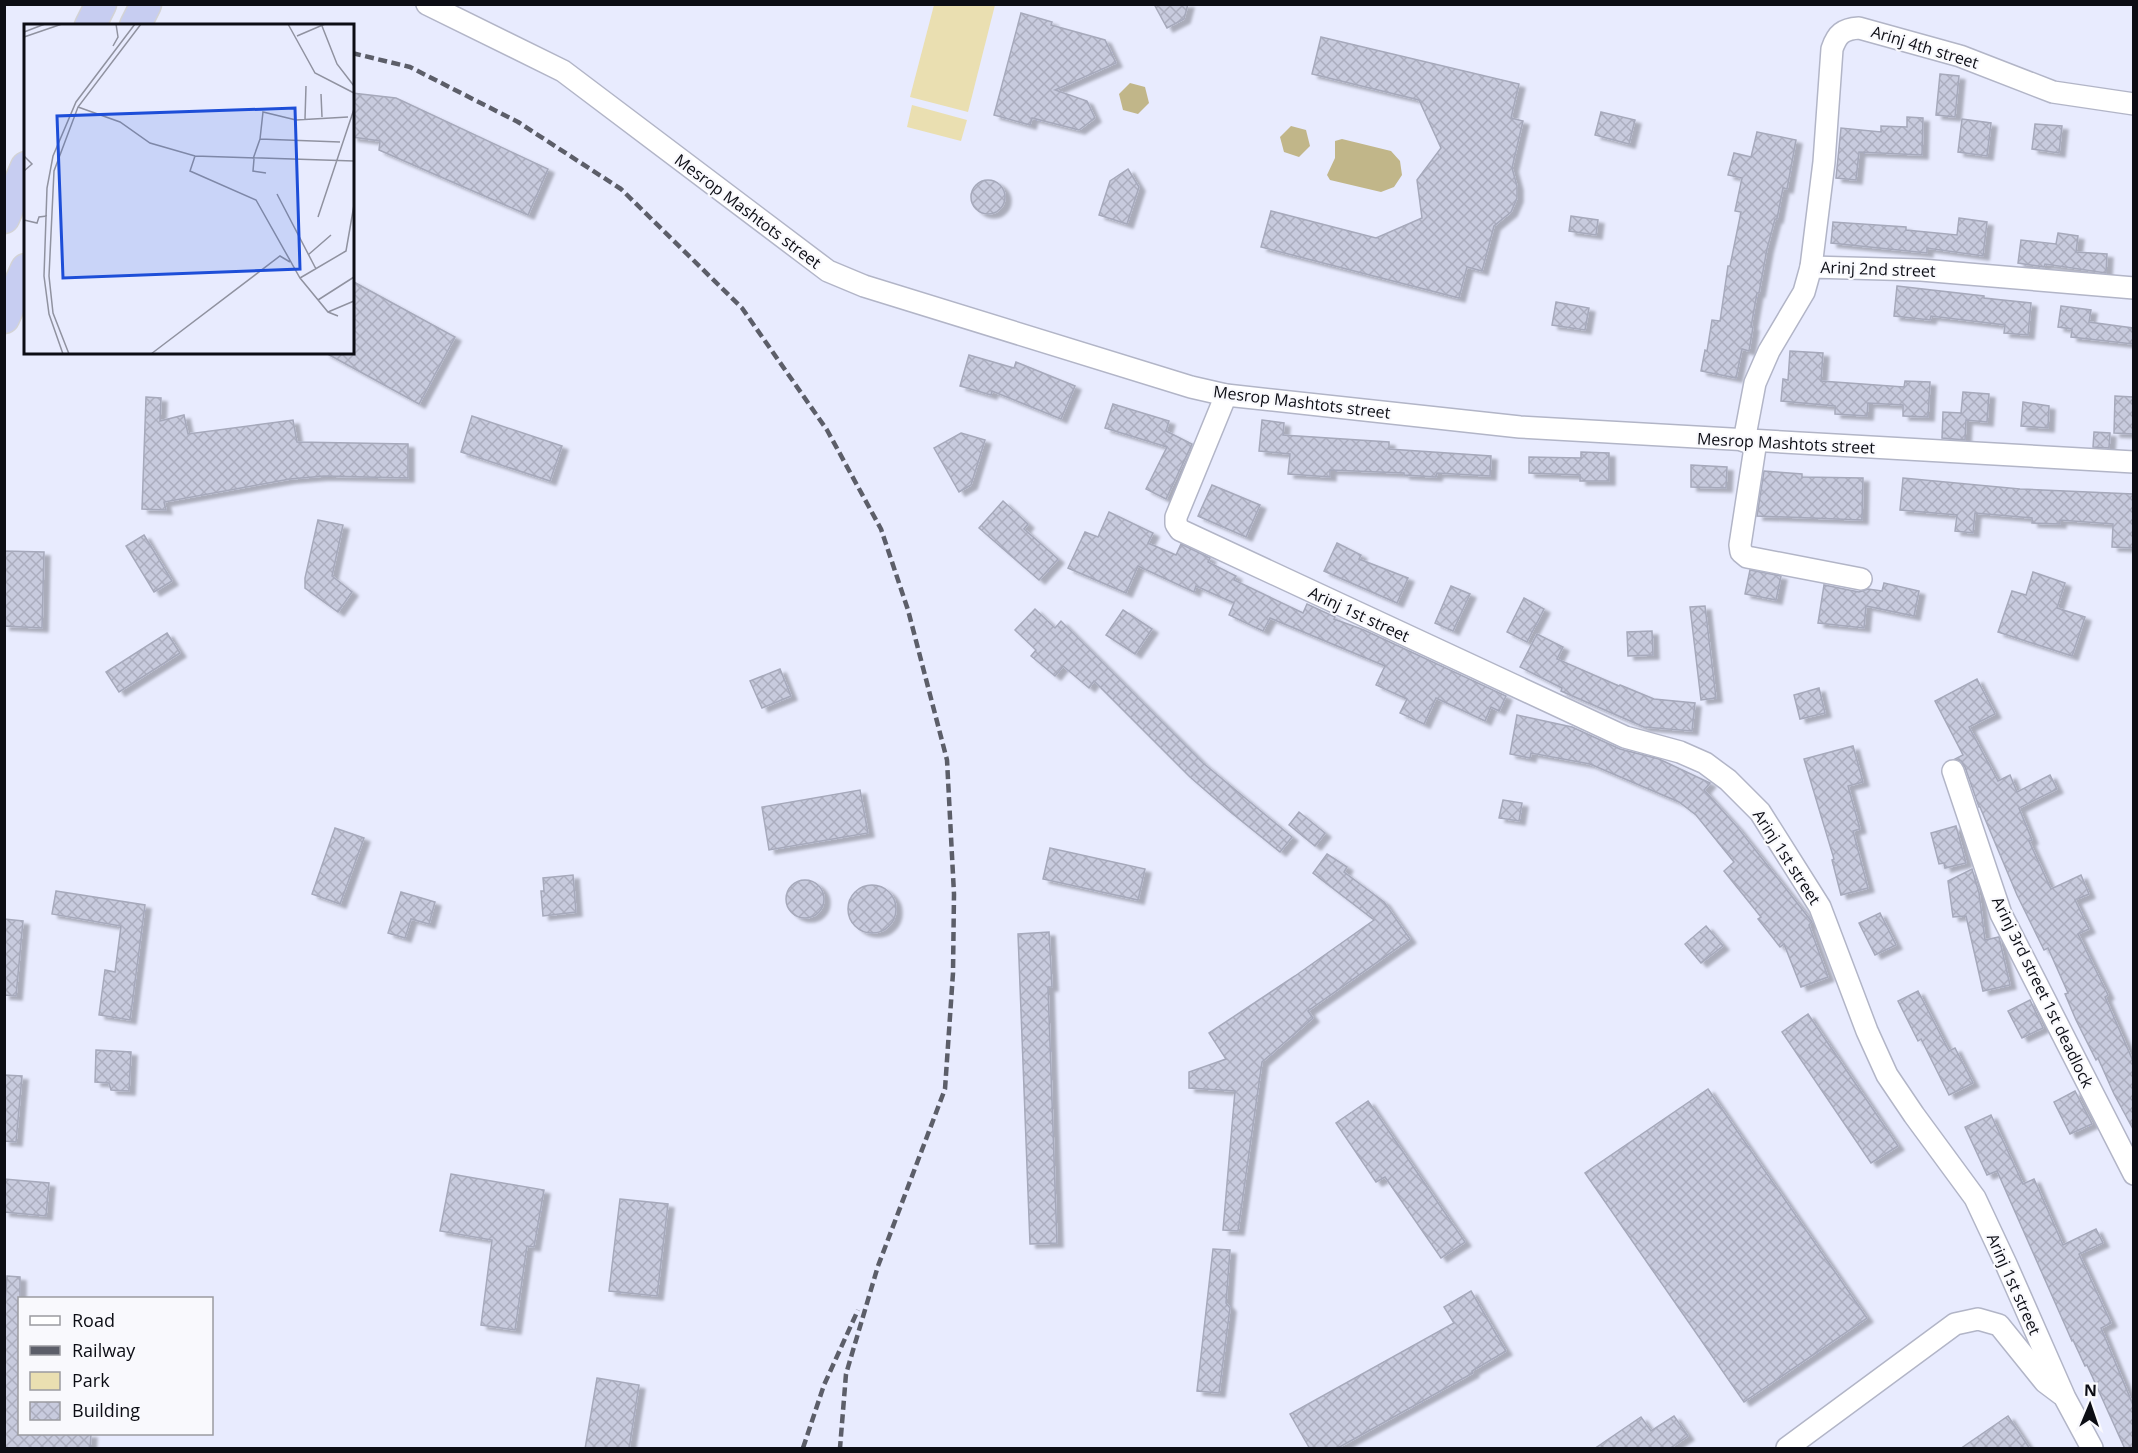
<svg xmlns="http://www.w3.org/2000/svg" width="2138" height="1453" viewBox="0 0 2138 1453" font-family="'Open Sans',sans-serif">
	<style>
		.green { fill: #eadfb1 }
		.water { fill: #c1b689 }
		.building { fill: url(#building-cross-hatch); stroke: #a6a9bb; stroke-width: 1.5; filter: url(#shadow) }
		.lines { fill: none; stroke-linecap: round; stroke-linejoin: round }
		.minor-casing { stroke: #b2b5c7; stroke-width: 24 }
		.highway-casing { stroke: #d3d3d5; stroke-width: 33 }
		.minor { stroke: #fff; stroke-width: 21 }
		.highway { stroke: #c7cdf1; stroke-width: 30 }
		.rail { stroke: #5c5e69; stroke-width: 4.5; stroke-dasharray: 9 4.5; stroke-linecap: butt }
		.labels { text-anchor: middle; stroke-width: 4.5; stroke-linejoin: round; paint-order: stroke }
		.street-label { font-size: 16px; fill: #0c0d14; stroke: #f9f9fd }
		.inset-road { fill: none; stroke: #9092a0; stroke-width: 1.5 }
		.view { fill: #1d4ed8; fill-opacity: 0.15; stroke: #1d4ed8; stroke-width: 3 }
		.inset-edge { fill: none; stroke: #0c0d14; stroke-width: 3 }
	</style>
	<defs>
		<pattern id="building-cross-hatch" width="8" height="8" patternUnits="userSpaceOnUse" patternTransform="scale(1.5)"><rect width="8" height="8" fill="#c8cbde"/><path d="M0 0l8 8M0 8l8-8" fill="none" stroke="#abadbe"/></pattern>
		<filter id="shadow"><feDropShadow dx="6" dy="4" stdDeviation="1.5" flood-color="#0004"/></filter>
	</defs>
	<rect width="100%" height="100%" fill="#e8ebfe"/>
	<!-- green -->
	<g class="green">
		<polygon points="934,5 995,5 968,112 910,97"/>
		<polygon points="912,105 967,120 961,141 907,127"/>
	</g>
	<!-- water -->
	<g class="water">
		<polygon points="1130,83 1145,87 1149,103 1138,114 1123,110 1119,94"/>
		<polygon points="1291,126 1306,130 1310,146 1299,157 1284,152 1280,137"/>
		<polygon points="1342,139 1391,151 1400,161 1402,175 1394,187 1381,192 1330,180 1327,175 1335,158 1335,141"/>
	</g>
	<!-- building -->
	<g class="building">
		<polygon points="1154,4 1188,4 1184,19 1167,28"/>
		<polygon points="1021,13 1052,22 1051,25 1105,40 1116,63 1055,90 1087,101 1095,118 1079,130 1032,118 1030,125 994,115"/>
		<polygon points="1321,37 1519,84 1511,118 1523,121 1512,168 1517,186 1517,198 1511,212 1494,226 1482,271 1467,267 1459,298 1261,247 1271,211 1376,238 1422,218 1417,180 1441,148 1419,100 1312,74"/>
		<polygon points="1940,74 1959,76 1955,117 1936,115"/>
		<polygon points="352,93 396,98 548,169 528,215 379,150 380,141 352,137"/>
		<polygon points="1601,112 1635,120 1629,144 1595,135"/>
		<polygon points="1907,117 1923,118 1922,155 1859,152 1856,180 1836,178 1841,128 1881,132 1881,126 1907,127"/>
		<polygon points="1962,119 1991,123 1987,156 1958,152"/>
		<polygon points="2035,124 2062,126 2059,153 2032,149"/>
		<polygon points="1757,132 1796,140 1787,189 1783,188 1777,219 1775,219 1767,249 1759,293 1757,293 1751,327 1753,327 1749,351 1742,349 1736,378 1701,371 1705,350 1707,351 1712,320 1720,321 1728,266 1730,266 1741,212 1735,211 1742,178 1728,175 1734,153 1751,157"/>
		<polygon points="1128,169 1139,187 1127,224 1099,215 1110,181"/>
		<circle cx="988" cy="197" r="17"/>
		<polygon points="1571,216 1598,220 1596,235 1569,231"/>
		<polygon points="1959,218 1987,222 1983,256 1927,248 1927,253 1831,243 1833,222 1906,227 1906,230 1957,235"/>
		<polygon points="2058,233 2078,236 2076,252 2107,254 2106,273 2045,264 2044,267 2018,263 2021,240 2056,244"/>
		<polygon points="352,281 455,337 419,404 324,352 352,352"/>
		<polygon points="1897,286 1984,296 1984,298 2031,303 2028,335 2004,333 2005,325 1931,316 1930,320 1894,316"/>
		<polygon points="1556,302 1589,308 1585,330 1552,325"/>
		<polygon points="2061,306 2091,310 2089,322 2133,328 2133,344 2071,337 2072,329 2058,327"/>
		<polygon points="1790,351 1823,353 1821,381 1904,387 1905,381 1930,382 1928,417 1903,416 1903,405 1868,403 1867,416 1835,414 1835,406 1781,401 1783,379 1788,380"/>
		<polygon points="969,355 1014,368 1016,362 1075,386 1061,419 992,391 991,395 960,386"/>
		<polygon points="1963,392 1989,394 1987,422 1966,420 1965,440 1942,438 1943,412 1961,413"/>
		<polygon points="2115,396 2133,397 2133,434 2114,433"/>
		<polygon points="146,397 161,398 160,421 184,415 188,434 293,420 297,442 408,444 408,478 324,476 290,479 164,502 166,510 142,509"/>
		<polygon points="2023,402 2049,406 2048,428 2021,426"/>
		<polygon points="1113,404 1169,421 1166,431 1192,444 1166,499 1146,489 1167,447 1105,428"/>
		<polygon points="472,416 562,446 550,481 461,452"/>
		<polygon points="1262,420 1284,423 1283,435 1389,442 1389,449 1491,456 1490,476 1437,473 1436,477 1404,475 1404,473 1330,470 1330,477 1288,474 1290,454 1259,451"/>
		<polygon points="2094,432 2110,433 2109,448 2093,447"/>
		<polygon points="961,433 985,440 971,485 959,492 934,448"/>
		<polygon points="1581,452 1609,453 1609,481 1580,481 1580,475 1529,473 1529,457 1581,458"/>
		<polygon points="1691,465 1727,467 1726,488 1691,487"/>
		<polygon points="1764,471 1802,474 1802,477 1863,478 1862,520 1757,516"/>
		<polygon points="1903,478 2020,489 2133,494 2133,548 2112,547 2113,524 2060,520 2060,524 2032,523 2032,518 1975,513 1973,533 1955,531 1957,515 1900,510"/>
		<polygon points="1212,485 1260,505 1246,537 1198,516"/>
		<polygon points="1003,501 1028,524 1024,529 1058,559 1039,580 979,528"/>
		<polygon points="1109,512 1153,533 1148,543 1176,555 1181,544 1210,558 1208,562 1236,576 1234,580 1303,613 1307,604 1335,617 1334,619 1364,630 1506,696 1499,711 1491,707 1485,721 1436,698 1424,724 1400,713 1407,699 1376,685 1385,666 1270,618 1263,631 1229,615 1234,603 1196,586 1194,592 1138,566 1126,593 1068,568 1085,532 1098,537"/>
		<polygon points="318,520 343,525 332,576 352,592 338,612 305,588 305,578"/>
		<polygon points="144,535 172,581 154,592 126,546"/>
		<polygon points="1337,543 1361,555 1359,559 1408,578 1397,603 1324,571"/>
		<polygon points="4,551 44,552 42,628 4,626"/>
		<polygon points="1750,570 1781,576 1776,600 1745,594"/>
		<polygon points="2033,572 2065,583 2057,608 2085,617 2072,656 1998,632 2012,591 2026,595"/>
		<polygon points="1884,583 1919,591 1914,616 1866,606 1864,628 1818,623 1824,585 1859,592 1868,589 1882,591"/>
		<polygon points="1451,586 1470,594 1453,631 1435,623"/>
		<polygon points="1524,598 1544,609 1527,642 1507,632"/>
		<polygon points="1705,606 1716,698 1701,700 1690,607"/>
		<polygon points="1035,609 1055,628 1061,621 1203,763 1292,837 1280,852 1228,810 1190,777 1094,681 1089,688 1063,666 1055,676 1031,656 1036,650 1015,630"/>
		<polygon points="1123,610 1152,629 1135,654 1106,635"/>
		<polygon points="1652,631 1653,655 1628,656 1627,632"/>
		<polygon points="167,633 180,653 119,692 106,672"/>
		<polygon points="1537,634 1563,647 1557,659 1619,686 1620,685 1654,699 1695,703 1692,731 1644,727 1561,691 1562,688 1520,667"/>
		<polygon points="780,669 791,696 762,708 750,681"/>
		<polygon points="1977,679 1995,714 1969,727 1998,781 2010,775 2017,792 2050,775 2057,789 2019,808 2032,840 2029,841 2051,889 2081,875 2089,894 2075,900 2089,929 2078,934 2108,995 2105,997 2133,1061 2133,1129 2114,1094 2098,1058 2096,1060 2076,1020 2065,994 2068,993 2048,948 2044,950 2017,895 1980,807 1979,807 1965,767 1961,761 1955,759 1963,755 1935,701"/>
		<polygon points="1819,688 1825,713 1800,719 1794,695"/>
		<polygon points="1517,715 1572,727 1620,749 1659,759 1710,783 1704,790 1738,828 1812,922 1809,925 1828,977 1801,987 1784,944 1780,947 1758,919 1761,917 1724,871 1734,862 1696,815 1679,802 1590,764 1531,753 1530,758 1510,754"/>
		<polygon points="1853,746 1863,782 1848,786 1860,829 1853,831 1868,888 1841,895 1832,860 1834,859 1804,759"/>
		<polygon points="860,790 868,833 769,850 762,807"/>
		<polygon points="1503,800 1522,803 1519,821 1499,818"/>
		<polygon points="1299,812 1325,833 1315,846 1289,825"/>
		<polygon points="1956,826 1966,863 1945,868 1944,863 1939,864 1931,833"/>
		<polygon points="335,828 364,838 340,904 312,894"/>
		<polygon points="1050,848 1145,869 1138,900 1043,879"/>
		<polygon points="1327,854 1347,867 1344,872 1384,902 1410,939 1308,1011 1313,1018 1262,1062 1238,1231 1223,1230 1235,1091 1189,1088 1189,1072 1226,1059 1209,1033 1295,976 1374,920 1313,873"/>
		<polygon points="1972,869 1979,893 1985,940 1999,937 2010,985 1983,991 1966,916 1953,917 1948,881"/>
		<polygon points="573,875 576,912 543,916 541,891 544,891 543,878"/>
		<circle cx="805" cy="899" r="19"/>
		<circle cx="872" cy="909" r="24"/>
		<polygon points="56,891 145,905 130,1020 99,1015 105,970 115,972 121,926 52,914"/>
		<polygon points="401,892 435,902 429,924 411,919 405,938 388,933"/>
		<polygon points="1880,913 1896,945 1875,955 1859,923"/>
		<polygon points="4,919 23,921 16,996 4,995"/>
		<polygon points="1706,926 1723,946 1701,963 1685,944"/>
		<polygon points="1049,932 1052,987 1048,987 1057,1243 1030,1244 1018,934"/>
		<polygon points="1918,991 1949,1051 1955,1048 1973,1083 1949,1095 1921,1039 1918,1041 1898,1001"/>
		<polygon points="2030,1000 2043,1028 2022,1038 2008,1011"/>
		<polygon points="1808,1014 1898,1146 1871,1163 1782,1032"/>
		<polygon points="96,1050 131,1052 129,1091 111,1090 109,1083 95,1082"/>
		<polygon points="4,1075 22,1076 16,1142 4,1141"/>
		<polygon points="1708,1089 1867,1318 1744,1402 1585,1173"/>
		<polygon points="2075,1091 2092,1124 2070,1134 2054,1102"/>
		<polygon points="1368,1101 1465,1242 1441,1258 1385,1177 1376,1182 1336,1123"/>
		<polygon points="1991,1115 2023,1184 2034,1179 2063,1245 2096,1229 2103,1243 2079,1254 2111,1323 2101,1328 2133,1405 2133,1449 2125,1449 2087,1365 2085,1366 2073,1340 2072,1341 1997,1171 1987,1175 1965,1127"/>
		<polygon points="451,1174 544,1190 534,1247 527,1246 515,1330 481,1325 492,1240 440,1231"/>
		<polygon points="4,1179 49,1183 46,1216 4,1212"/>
		<polygon points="620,1199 668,1204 657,1296 609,1291"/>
		<polygon points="1213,1249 1230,1250 1226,1303 1230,1308 1219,1393 1197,1391"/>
		<polygon points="7,1276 20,1277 20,1434 91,1434 90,1449 4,1449 4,1316"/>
		<polygon points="1471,1291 1506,1351 1472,1371 1473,1373 1336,1449 1310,1449 1290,1414 1454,1323 1444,1307"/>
		<polygon points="597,1378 639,1385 629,1449 585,1449"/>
		<polygon points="1674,1416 1688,1436 1669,1449 1594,1449 1641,1417 1651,1431"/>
		<polygon points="2008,1416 2030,1449 1960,1449"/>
	</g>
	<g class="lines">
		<defs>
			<g id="minor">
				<polyline points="427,4 563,71 828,271 864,286 1191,387 1226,395 1520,427 2134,462"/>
				<path d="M1811,267L1824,162L1832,49C1837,34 1843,29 1859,28L1960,56L2053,92L2134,104"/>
				<polyline points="1226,395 1176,517 1176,524 1180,530 1625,737 1680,752 1705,763 1728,780 1760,812 1820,907 1867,1031 1887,1075 1914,1115 1975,1198 2006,1264 2065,1398 2092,1448"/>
				<polyline points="1744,441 1755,383 1769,351 1804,292 1811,267 1921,270 2134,288"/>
				<polyline points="1756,441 1740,545 1741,552 1747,557 1861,579"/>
				<polyline points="1953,771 2001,914 2134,1174"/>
				<polyline points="1787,1448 1955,1324 1978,1319 1999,1325 2045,1382 2061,1394"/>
			</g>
			<g id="highway">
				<polyline points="90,26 101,4"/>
				<polyline points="135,26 146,4"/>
				<polyline points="4,218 26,167"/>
				<polyline points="4,318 26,269"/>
			</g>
		</defs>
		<!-- minor casing -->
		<use href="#minor" class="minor-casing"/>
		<!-- highway casing -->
		<use href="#highway" class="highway-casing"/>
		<!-- minor -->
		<use href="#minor" class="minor"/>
		<!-- highway -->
		<use href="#highway" class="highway"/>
		<!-- rail -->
		<g class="rail">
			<polyline points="25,42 26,42"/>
			<polyline points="352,53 410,67 518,122 621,189 742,308 827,430 881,529 908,610 947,760 954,894 953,973 945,1089 878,1266 846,1374 840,1448"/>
			<polyline points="803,1448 824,1385 858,1310"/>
		</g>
	</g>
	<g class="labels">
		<!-- street labels -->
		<g class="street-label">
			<text transform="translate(1925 47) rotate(17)" y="6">Arinj 4th street</text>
			<text transform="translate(748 211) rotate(37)" y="6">Mesrop Mashtots street</text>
			<text transform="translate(1878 269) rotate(2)" y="6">Arinj 2nd street</text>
			<text transform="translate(1302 402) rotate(7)" y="6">Mesrop Mashtots street</text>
			<text transform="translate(1786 443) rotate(3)" y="6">Mesrop Mashtots street</text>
			<text transform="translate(1359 614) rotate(25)" y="6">Arinj 1st street</text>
			<text transform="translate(1787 857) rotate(57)" y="6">Arinj 1st street</text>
			<text transform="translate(2043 992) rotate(64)" y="6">Arinj 3rd street 1st deadlock</text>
			<text transform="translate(2014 1284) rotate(66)" y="6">Arinj 1st street</text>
		</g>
	</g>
	<!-- overview -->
	<g transform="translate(24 24)">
		<rect width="330" height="330" fill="#e8ebfe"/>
		<path class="inset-road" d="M264,0L291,49L330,69M298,2L313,40L330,62M0,8L21,0M273,12L301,0M0,13L38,0M89,22L94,13L92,0M297,70L298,93M54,83L96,98L126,119L171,132L330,137M281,95L282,62M236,115L239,88L272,96L324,93M0,132L8,140L0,147M171,132L166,147L232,176L276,254L304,288L314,292M229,135L236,115L316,118M230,135L229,147L242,149M253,170L292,245M294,193L330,85M0,196L13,199L15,193L23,192M284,231L307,211M276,254L322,227L330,181M294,276L330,253M304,288L330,277M39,330L25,290L20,252L23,164L29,132L52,78L111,0M45,330L29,289L25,252L30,147L54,83L117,0M127,330L256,232L266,238"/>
		<path class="view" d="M271,84L276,245L39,254L33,92Z"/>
		<rect width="330" height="330" class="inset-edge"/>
	</g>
	<!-- border -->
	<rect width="2138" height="1453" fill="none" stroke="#0c0d14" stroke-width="12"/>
	<!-- legend -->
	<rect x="18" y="1297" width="195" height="138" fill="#f9f9fd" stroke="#9a9ba0" stroke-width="1.5"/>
	<rect x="30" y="1316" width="30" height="9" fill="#ffffff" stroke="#9a9ba0" stroke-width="1.5"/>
	<text x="72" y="1327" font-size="18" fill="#0c0d14">Road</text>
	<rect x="30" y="1346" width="30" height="9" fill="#5c5e69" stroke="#9a9ba0" stroke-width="1.5"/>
	<text x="72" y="1357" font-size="18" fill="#0c0d14">Railway</text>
	<rect x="30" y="1372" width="30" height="18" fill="#eadfb1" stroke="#9a9ba0" stroke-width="1.5"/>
	<text x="72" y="1387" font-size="18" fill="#0c0d14">Park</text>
	<rect x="30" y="1402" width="30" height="18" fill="url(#building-cross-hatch)" stroke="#9a9ba0" stroke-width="1.5"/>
	<text x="72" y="1417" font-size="18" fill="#0c0d14">Building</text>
	<!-- north arrow -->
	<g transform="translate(2090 1405) rotate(2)" stroke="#f9f9fd" stroke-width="4.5" paint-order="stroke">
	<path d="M0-4.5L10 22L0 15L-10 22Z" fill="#0c0d14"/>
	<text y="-9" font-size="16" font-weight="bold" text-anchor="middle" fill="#0c0d14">N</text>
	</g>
</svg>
